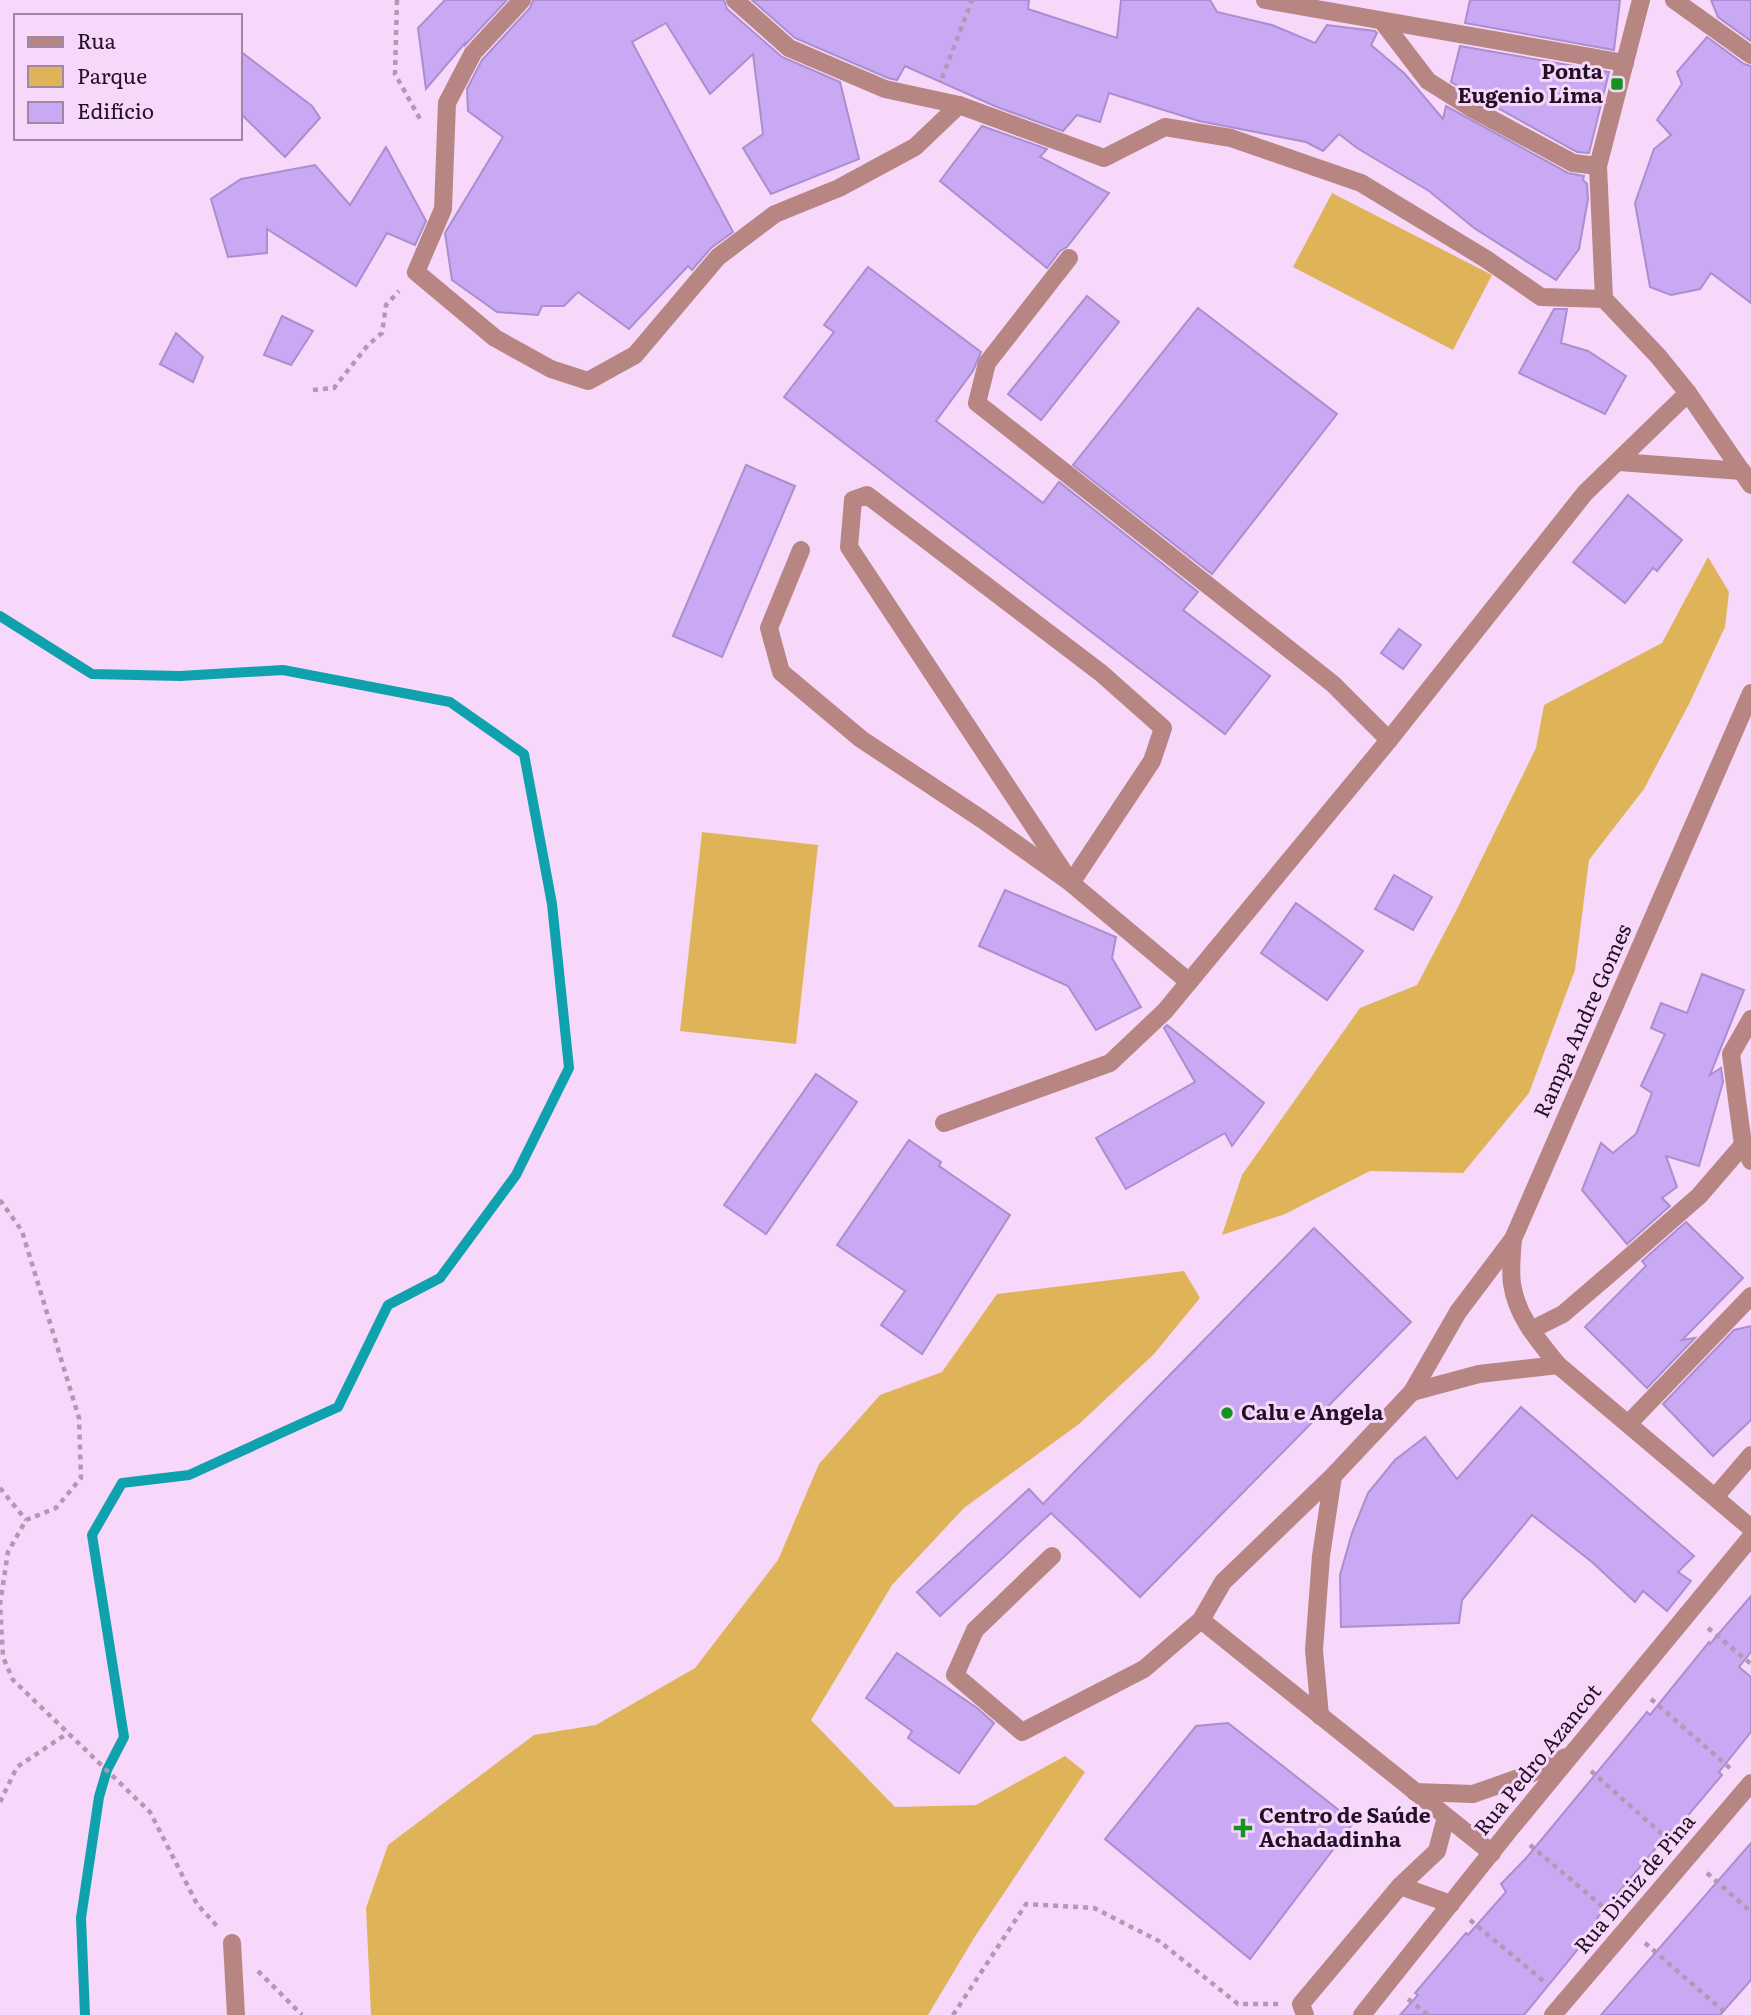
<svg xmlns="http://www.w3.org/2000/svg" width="1751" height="2015" viewBox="0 0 1751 2015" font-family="Literata,serif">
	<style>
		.green { fill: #dfb459 }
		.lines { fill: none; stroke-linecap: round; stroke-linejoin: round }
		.stream { stroke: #0fa1ad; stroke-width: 10 }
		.building { fill: #caa9f4; stroke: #aa8ece; stroke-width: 2 }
		.path { stroke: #b397b5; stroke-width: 4.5; stroke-dasharray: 5 5; stroke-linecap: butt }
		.minor { stroke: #b78682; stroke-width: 18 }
		.poi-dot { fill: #149324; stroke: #f7d7fa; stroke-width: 2.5 }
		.labels { text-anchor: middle; stroke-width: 6; stroke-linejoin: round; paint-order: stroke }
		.poi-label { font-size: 21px; font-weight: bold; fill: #221024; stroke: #f7d7fa; text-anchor: start }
		.street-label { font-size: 21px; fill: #221024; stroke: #f7d7fa }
	</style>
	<rect width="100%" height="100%" fill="#f7d7fa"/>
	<!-- green -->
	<g class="green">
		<polygon points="1332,193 1492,275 1453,350 1293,267"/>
		<polygon points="1708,557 1729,592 1725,627 1689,704 1644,789 1589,860 1575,970 1529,1093 1463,1173 1370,1171 1285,1214 1222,1235 1242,1175 1360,1008 1417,985 1457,909 1536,748 1544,705 1662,643"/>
		<polygon points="702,832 818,845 796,1044 680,1031"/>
		<polygon points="1184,1271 1200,1298 1154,1354 1079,1424 964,1508 892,1585 811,1720 895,1807 976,1805 1065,1756 1085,1772 974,1938 928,2015 371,2015 366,1908 388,1845 534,1735 596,1725 695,1668 778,1560 819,1464 880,1395 942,1372 997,1294"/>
	</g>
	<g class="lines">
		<!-- stream -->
		<polyline class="stream" points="0,616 92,674 180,676 283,670 450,702 524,754 552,904 569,1068 516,1175 440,1278 388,1305 338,1407 189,1475 122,1483 92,1535 124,1737 107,1770 99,1797 81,1918 85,2015"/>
	</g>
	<!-- building -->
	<g class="building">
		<polygon points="445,0 507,0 465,45 465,43 426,89 418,28"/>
		<polygon points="533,0 724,0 727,9 782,57 840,82 859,159 771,194 743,148 763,134 753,54 710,94 666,23 632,42 733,232 711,248 692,270 688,266 629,329 578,292 564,306 542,306 538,315 497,312 452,280 445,233 503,137 468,111 467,89 482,60 530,8"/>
		<polygon points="752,0 1029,0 1028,9 1117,38 1121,0 1210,0 1217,12 1272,25 1315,43 1327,25 1375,31 1377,33 1371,45 1405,74 1443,119 1446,106 1568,173 1584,176 1583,180 1587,184 1588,199 1579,249 1556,280 1474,228 1429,191 1357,148 1339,134 1323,151 1306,142 1199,121 1109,93 1100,122 1077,115 1063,131 997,107 905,66 897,80 888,78 795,38"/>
		<polygon points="1470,0 1620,0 1614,50 1465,23"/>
		<polygon points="1711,0 1751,0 1751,41 1718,17"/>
		<polygon points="1707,37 1744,64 1751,66 1751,303 1711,273 1700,289 1671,295 1650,287 1635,203 1654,149 1671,135 1657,120 1682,84 1677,72"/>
		<polygon points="1460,46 1609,72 1589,153 1577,152 1451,82"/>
		<polygon points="240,51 312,106 320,118 285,157 240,113"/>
		<polygon points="982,126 1047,149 1040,157 1109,193 1067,247 1060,251 1047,268 940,181"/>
		<polygon points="386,147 426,221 415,245 387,233 356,286 267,229 267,253 228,257 211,199 241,179 315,165 350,205"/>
		<polygon points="868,267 981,352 973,371 936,421 1043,503 1059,482 1198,592 1183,610 1270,676 1225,734 784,397 834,332 824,325"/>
		<polygon points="1087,296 1119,322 1041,420 1008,394"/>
		<polygon points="1198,308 1337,414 1212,574 1073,465"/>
		<polygon points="1554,309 1567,309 1561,343 1588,351 1626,376 1605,414 1519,373"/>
		<polygon points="282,316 313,331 291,365 264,355"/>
		<polygon points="176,333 203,357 193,382 160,364"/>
		<polygon points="746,465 795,486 722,657 673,636"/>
		<polygon points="1628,495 1682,540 1657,571 1653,568 1625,603 1573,562"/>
		<polygon points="1399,629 1421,645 1403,669 1381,653"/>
		<polygon points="1394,875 1432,897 1413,930 1375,909"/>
		<polygon points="1005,890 1116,937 1112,958 1141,1007 1096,1030 1068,986 979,946"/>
		<polygon points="1296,903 1363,951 1327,1000 1261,953"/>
		<polygon points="1702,974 1744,990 1710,1075 1721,1068 1723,1082 1699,1166 1666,1156 1677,1187 1662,1198 1670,1206 1627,1244 1582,1190 1601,1143 1613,1153 1636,1134 1652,1093 1641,1086 1665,1034 1651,1028 1661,1003 1687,1013"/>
		<polygon points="1167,1025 1264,1103 1232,1146 1225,1133 1126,1189 1096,1138 1195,1082 1164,1028"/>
		<polygon points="816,1074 857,1102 766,1234 724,1205"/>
		<polygon points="909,1140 941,1162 939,1166 1010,1215 922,1354 881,1325 905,1291 837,1245"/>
		<polygon points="1686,1222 1743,1278 1682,1340 1695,1338 1647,1388 1585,1327 1646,1266 1642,1261"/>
		<polygon points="1314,1228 1411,1322 1140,1597 1051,1513 940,1616 917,1592 1029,1489 1043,1504"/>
		<polygon points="1751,1326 1751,1420 1713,1456 1663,1404 1734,1330"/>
		<polygon points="1521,1407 1694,1556 1678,1572 1691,1581 1667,1611 1643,1591 1635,1602 1592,1562 1532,1515 1462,1600 1459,1623 1341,1627 1340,1575 1352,1533 1368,1493 1395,1460 1425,1437 1457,1479"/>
		<polygon points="1751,1596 1751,1652 1739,1667 1751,1677 1751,1732 1719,1772 1722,1775 1674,1832 1671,1830 1597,1918 1601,1921 1524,2015 1400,2015 1418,1995 1415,1993 1466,1933 1468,1935 1506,1892 1501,1884 1528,1856 1647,1712 1650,1715 1709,1642 1710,1644"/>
		<polygon points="897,1653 977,1708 994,1723 959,1773 908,1738 912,1731 866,1698"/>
		<polygon points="1228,1723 1354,1822 1250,1959 1105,1839 1196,1726"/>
		<polygon points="1751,1843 1751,1980 1720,2015 1601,2015"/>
	</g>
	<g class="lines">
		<!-- path -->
		<g class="path">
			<polyline points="397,0 395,74 420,119"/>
			<polyline points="942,78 972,0"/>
			<polyline points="313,390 334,388 368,345 382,333 386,305 399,291"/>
			<polyline points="0,1200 22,1231 79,1418 81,1478 56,1508 26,1520 8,1552 0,1604 3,1657 13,1680 150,1812 197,1904 217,1926"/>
			<polyline points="0,1488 26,1520"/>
			<polyline points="1708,1628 1751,1664"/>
			<polyline points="1651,1699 1731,1769"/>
			<polyline points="1591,1771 1671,1842"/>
			<polyline points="0,1802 17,1767 68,1733"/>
			<polyline points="1530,1845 1609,1912"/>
			<polyline points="1707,1873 1751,1912"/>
			<polyline points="1470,1920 1547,1984"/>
			<polyline points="1645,1943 1728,2015"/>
			<polyline points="258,1971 302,2015"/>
			<polyline points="1408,1999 1428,2015"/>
			<polyline points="953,2015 1026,1904 1094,1908 1159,1941 1238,2004 1279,2004"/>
		</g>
		<!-- minor -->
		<g class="minor">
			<polyline points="522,0 473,53 447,103 443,209 416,272 495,338 551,369 588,381 635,355 718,257 775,214 839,188 915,147 959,105"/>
			<polyline points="735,0 789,48 885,89 959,105 1104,158 1165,127 1231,138 1361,183 1486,259 1541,297 1604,299"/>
			<polyline points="1265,0 1625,63"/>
			<polyline points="1641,0 1598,166 1604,299 1658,356 1688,393 1751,485"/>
			<polyline points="1674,0 1751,55"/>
			<polyline points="1382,21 1428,81 1471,108 1573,163 1598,166"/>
			<polyline points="1069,258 987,363 977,403 1333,684 1389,740"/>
			<polyline points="1619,462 1742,471"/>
			<polyline points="801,550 769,628 781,672 861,739 983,820 1071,883 1152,761 1163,728 1101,673 867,495 853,500 849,547 1071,883 1189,982"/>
			<path d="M1751,693L1513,1239C1512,1253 1510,1269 1512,1284C1517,1317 1538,1340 1558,1365L1751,1528"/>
			<polyline points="944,1123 1110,1063 1165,1011 1389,740 1585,493 1688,393"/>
			<polyline points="1743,1145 1731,1054 1751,1019"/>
			<polyline points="1531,1330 1563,1314 1612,1272 1699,1196 1743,1145 1751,1161"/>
			<polyline points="1412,1392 1479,1374 1558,1365"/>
			<polyline points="1628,1424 1751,1296"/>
			<polyline points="1715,1497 1751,1455"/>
			<polyline points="1052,1556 975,1630 955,1675 1022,1732 1144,1669 1201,1620"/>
			<polyline points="1320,1716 1314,1650 1321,1556 1333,1476"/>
			<polyline points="1415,1792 1473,1794 1530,1774 1566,1757"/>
			<polyline points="1492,1853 1201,1620 1223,1582 1333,1476 1412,1392 1458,1312 1513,1239"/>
			<polyline points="1400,1886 1437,1851 1446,1817"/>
			<polyline points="232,1943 236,2015"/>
			<polyline points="1305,2015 1301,2004 1400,1886 1451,1904"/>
			<polyline points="1362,2015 1511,1828 1751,1537"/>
			<polyline points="1553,2015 1751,1783"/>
		</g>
	</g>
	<!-- markers -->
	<g class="poi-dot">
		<rect x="1610" y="77" width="14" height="14" rx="3.5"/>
		<circle cx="1227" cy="1413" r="7"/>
		<path d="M1239.5 1817.5h7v7h7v7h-7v7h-7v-7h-7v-7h7z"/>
	</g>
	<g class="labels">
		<!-- poi labels -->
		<g class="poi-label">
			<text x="1603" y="79" text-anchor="end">Ponta<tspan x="1603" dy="24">Eugenio Lima</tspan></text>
			<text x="1241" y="1420">Calu e Angela</text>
			<text x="1259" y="1823">Centro de Saúde<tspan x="1259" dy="24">Achadadinha</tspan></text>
		</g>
		<!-- street labels -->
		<g class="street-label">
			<text transform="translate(1583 1021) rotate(-66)" y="7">Rampa Andre Gomes</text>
			<text transform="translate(1538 1760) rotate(-51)" y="7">Rua Pedro Azancot</text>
			<text transform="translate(1635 1884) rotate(-50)" y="7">Rua Diniz de Pina</text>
		</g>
	</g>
	<!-- legend -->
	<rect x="14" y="14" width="228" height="126" fill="#f7d7fa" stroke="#a287a4" stroke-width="2"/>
	<rect x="28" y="37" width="35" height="10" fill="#b78682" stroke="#a287a4" stroke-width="2"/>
	<text x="77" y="49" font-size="21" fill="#221024">Rua</text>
	<rect x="28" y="66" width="35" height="21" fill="#dfb459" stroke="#a287a4" stroke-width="2"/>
	<text x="77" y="84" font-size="21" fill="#221024">Parque</text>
	<rect x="28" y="102" width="35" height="21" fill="#caa9f4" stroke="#a287a4" stroke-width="2"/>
	<text x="77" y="119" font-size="21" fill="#221024">Edifício</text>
</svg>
